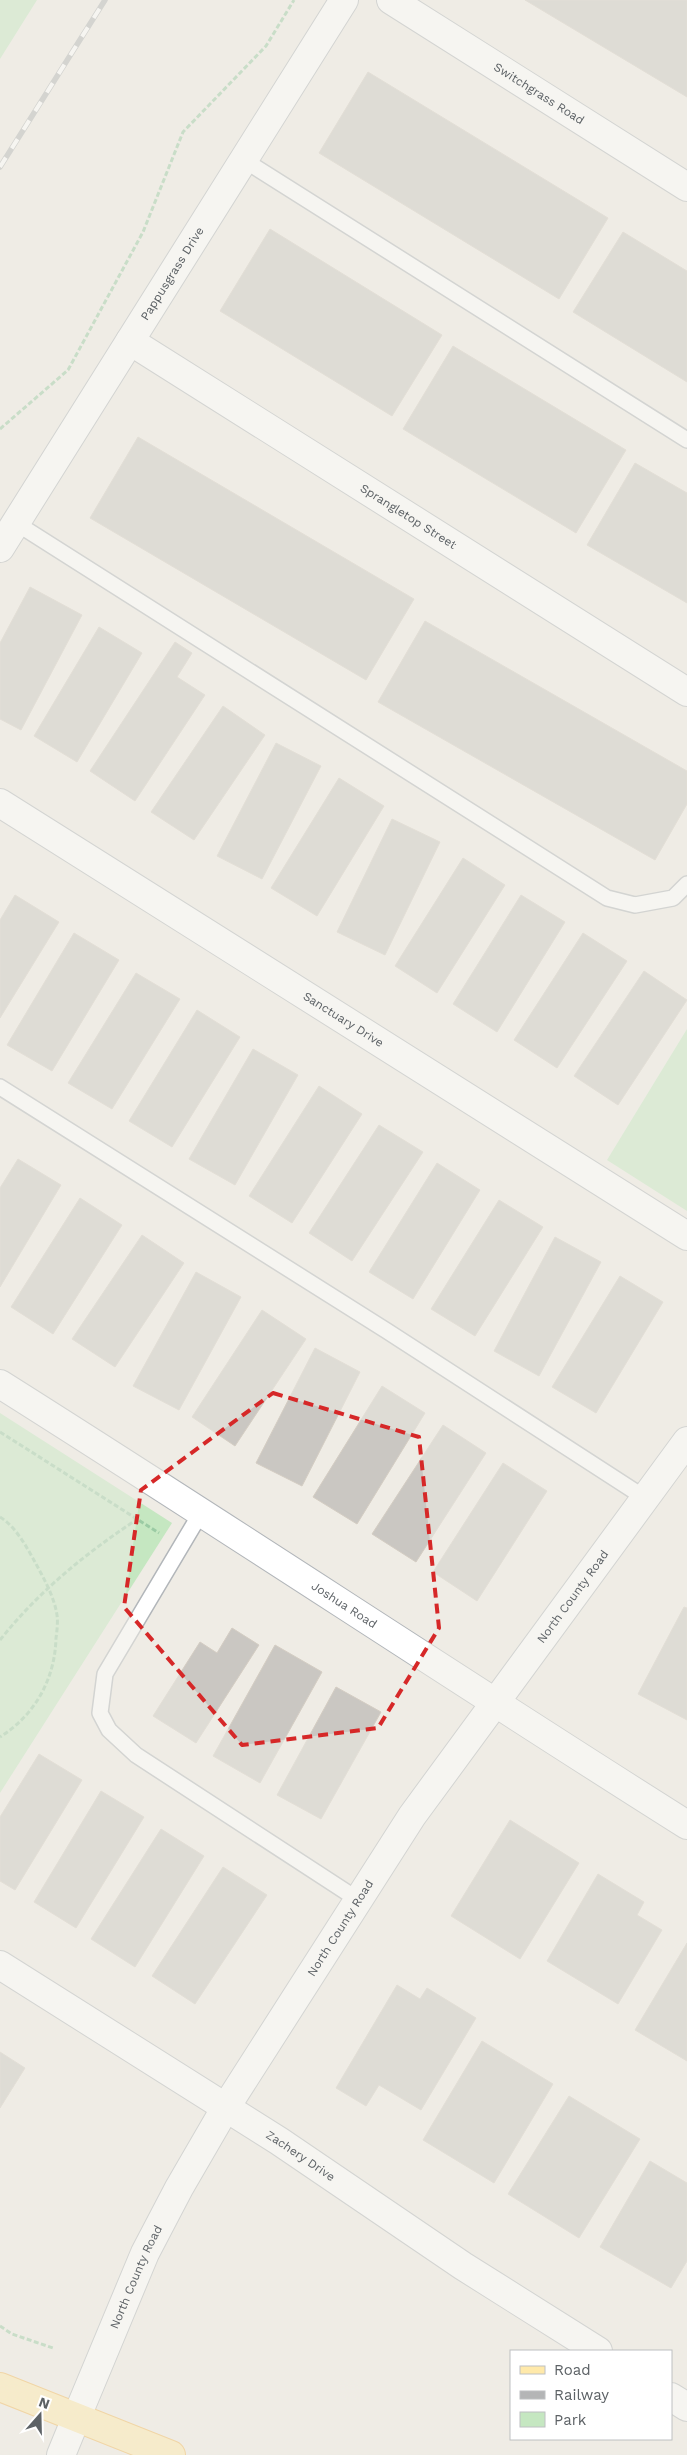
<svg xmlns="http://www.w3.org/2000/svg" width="687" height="2455" viewBox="0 0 687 2455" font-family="'Work Sans',sans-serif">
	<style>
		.green { fill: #c5e7c1 }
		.building { fill: #cac7c2; stroke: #d4cdc3 }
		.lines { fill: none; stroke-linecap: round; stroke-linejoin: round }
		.lane-casing { stroke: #b2b6ba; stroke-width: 18 }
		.street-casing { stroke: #b2b6ba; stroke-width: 30 }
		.secondary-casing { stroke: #b1b6ba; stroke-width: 30 }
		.primary-casing { stroke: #f3b95a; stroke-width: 30 }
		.path { stroke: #9bcba4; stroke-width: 3; stroke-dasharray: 5 2.5; stroke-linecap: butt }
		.lane { stroke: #fff; stroke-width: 15 }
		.street { stroke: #fff; stroke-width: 28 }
		.secondary { stroke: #fff; stroke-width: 28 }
		.primary { stroke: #ffe9aa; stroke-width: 28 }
		.rail-casing { stroke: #b4b5b6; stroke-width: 5.5 }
		.rail { stroke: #fff; stroke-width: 4; stroke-dasharray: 11; stroke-linecap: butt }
		.marked { fill: none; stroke: #d62828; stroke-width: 4; stroke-dasharray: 10 6; stroke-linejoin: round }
		.labels { text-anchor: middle; stroke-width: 4.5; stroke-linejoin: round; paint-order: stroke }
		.street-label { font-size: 12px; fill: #5d6266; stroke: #fff }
	</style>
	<rect width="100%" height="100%" fill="#efece5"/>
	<!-- green -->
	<g class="green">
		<polygon points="0,0 37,0 0,59"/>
		<polygon points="687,1029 687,1211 607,1160"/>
		<polygon points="0,1413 172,1523 0,1793"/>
	</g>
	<!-- building -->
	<g class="building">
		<polygon points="525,0 687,0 687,97"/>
		<polygon points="368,72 608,218 559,299 319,153"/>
		<polygon points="270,229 442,335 392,416 220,311"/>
		<polygon points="623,232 687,271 687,382 573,312"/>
		<polygon points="453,346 626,450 576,533 403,429"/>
		<polygon points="138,437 414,599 366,680 90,518"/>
		<polygon points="635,463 687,493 687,603 587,545"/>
		<polygon points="30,587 82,615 21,730 0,719 0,643"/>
		<polygon points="425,621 687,771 687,804 655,860 378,702"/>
		<polygon points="99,627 142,653 77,762 34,736"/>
		<polygon points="175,642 192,653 177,677 205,695 135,801 90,771"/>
		<polygon points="223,706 265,735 194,840 151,812"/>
		<polygon points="276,743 321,766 262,879 217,856"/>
		<polygon points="339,778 384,806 317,916 271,888"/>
		<polygon points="392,819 440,842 385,955 337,932"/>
		<polygon points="463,858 505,885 437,993 395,966"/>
		<polygon points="15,895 59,922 0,1018 0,920"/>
		<polygon points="521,895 565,922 497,1032 453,1004"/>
		<polygon points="74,933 119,960 52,1071 7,1045"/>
		<polygon points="583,933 627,961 557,1068 514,1040"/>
		<polygon points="644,971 687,1000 618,1105 574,1076"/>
		<polygon points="136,973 180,999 112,1109 68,1083"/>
		<polygon points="197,1010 240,1037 172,1147 129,1121"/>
		<polygon points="253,1049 298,1075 235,1185 189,1159"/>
		<polygon points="319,1086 362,1114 292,1223 249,1196"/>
		<polygon points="379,1125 423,1152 352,1261 309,1233"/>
		<polygon points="18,1159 61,1185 0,1287 0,1188"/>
		<polygon points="437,1163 480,1190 413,1299 369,1272"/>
		<polygon points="80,1198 122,1225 53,1334 11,1307"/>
		<polygon points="499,1200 543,1227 475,1336 431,1309"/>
		<polygon points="142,1235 184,1263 115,1367 72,1339"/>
		<polygon points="555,1237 601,1262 539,1376 494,1351"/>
		<polygon points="196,1272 241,1297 179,1410 133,1386"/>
		<polygon points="620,1276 663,1302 596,1413 552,1387"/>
		<polygon points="262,1310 306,1339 235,1446 192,1417"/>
		<polygon points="315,1348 360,1372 302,1486 256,1463"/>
		<polygon points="382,1386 425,1413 357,1524 313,1497"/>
		<polygon points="443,1425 486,1453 416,1562 372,1534"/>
		<polygon points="503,1463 547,1491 477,1601 433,1572"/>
		<polygon points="684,1607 687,1608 687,1720 638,1694"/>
		<polygon points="232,1628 259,1645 196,1743 153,1716 200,1642 217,1653"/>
		<polygon points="275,1645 322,1672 260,1783 213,1756"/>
		<polygon points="336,1687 381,1712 321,1819 277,1795"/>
		<polygon points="39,1754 82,1780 15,1890 0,1881 0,1817"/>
		<polygon points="101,1791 144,1817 76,1928 34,1902"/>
		<polygon points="510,1820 579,1863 520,1959 451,1916"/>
		<polygon points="161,1829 204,1856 135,1967 91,1939"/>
		<polygon points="223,1867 267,1895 195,2004 152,1976"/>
		<polygon points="598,1874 644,1902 637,1915 662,1930 618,2004 547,1961"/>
		<polygon points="687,1943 687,2061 635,2030"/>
		<polygon points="397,1985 420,1999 427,1988 476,2018 421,2110 379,2085 366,2106 336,2088"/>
		<polygon points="482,2041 553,2084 494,2183 423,2140"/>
		<polygon points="0,2052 25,2068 0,2108"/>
		<polygon points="569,2096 640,2139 579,2238 508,2194"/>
		<polygon points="650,2161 687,2183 687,2261 671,2288 600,2247"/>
	</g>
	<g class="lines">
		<defs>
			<g id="lane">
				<polyline points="244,160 687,440"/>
				<polyline points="16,523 607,898 635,905 673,898 687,884"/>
				<polyline points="0,1087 387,1331 645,1498"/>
				<polyline points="202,1511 105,1674 100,1713 109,1730 136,1755 357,1899"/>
			</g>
			<g id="street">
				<path id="s1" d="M391,0L687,187"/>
				<path id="s2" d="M130,341L687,692"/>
				<path id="s3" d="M0,548L344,0"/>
				<path id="s4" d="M0,803L687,1236"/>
				<path id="s5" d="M0,1384C230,1529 457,1680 687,1825"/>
				<path id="s6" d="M0,1965L279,2141L463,2266L598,2351"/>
				<polyline points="671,2397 687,2407"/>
				<path id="s7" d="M77,2416L145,2253L179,2188L226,2107L412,1816L687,1441"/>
			</g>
			<polyline id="secondary" points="61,2455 77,2416"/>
			<polyline id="primary" points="0,2387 171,2455"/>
		</defs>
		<!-- lane casing -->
		<use href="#lane" class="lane-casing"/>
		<!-- street casing -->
		<use href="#street" class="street-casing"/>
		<!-- secondary casing -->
		<use href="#secondary" class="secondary-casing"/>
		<!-- primary casing -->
		<use href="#primary" class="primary-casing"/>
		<!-- path -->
		<g class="path">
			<polyline points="0,429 68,370 143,232 183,132 266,46 294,0"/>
			<polyline points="0,1432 159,1533"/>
			<path d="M0,1517C16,1527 26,1546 35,1562C44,1579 54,1596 57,1615C58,1622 57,1631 56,1638C55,1679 35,1715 0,1737"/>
			<path d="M0,1640C39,1591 85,1554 136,1520"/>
			<polyline points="0,2326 12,2334 53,2348"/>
		</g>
		<!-- lane -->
		<use href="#lane" class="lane"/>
		<!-- street -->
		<use href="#street" class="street"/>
		<!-- secondary -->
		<use href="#secondary" class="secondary"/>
		<!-- primary -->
		<use href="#primary" class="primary"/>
		<defs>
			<polyline id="rail" points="0,167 105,0"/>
		</defs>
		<!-- rail casing -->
		<use href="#rail" class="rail-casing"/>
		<!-- rail -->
		<use href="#rail" class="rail"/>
	</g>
	<!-- marked area -->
	<path d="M0 0H687V2455H0ZM273,1393L419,1437L439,1628L378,1728L242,1745L124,1607L141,1490Z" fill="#efece5" fill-opacity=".55" fill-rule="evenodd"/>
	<path class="marked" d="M273,1393L419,1437L439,1628L378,1728L242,1745L124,1607L141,1490Z"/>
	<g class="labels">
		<!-- street labels -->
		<g class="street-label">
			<text dy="4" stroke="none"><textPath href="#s1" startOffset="175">Switchgrass Road</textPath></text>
			<text dy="4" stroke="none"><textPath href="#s3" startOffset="324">Pappusgrass Drive</textPath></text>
			<text dy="4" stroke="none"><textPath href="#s2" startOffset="329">Sprangletop Street</textPath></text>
			<text dy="4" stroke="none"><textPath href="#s4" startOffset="406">Sanctuary Drive</textPath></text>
			<text dy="4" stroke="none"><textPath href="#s7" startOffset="961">North County Road</textPath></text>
			<text dy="4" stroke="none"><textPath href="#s5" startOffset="409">Joshua Road</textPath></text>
			<text dy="4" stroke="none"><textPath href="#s7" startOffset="556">North County Road</textPath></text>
			<text dy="4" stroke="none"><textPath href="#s6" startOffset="356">Zachery Drive</textPath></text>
			<text dy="4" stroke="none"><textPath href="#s7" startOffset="151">North County Road</textPath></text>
		</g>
	</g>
	<!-- legend -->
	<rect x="510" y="2350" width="162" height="90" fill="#ffffff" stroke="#bec0c2"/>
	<rect x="520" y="2366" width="25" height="8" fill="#ffe9aa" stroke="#bec0c2"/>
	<text x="554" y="2375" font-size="15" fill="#5d6266">Road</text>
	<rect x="520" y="2391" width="25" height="8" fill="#b4b5b6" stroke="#bec0c2"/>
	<text x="554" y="2400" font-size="15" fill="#5d6266">Railway</text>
	<rect x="520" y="2412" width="25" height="15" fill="#c5e7c1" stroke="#bec0c2"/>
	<text x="554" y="2425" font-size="15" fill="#5d6266">Park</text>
	<!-- north arrow -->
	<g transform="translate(40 2415) rotate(20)" stroke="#ffffff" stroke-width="4" paint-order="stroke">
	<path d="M0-4L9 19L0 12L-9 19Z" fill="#5d6266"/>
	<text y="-8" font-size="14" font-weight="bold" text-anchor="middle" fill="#5d6266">N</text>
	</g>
</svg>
